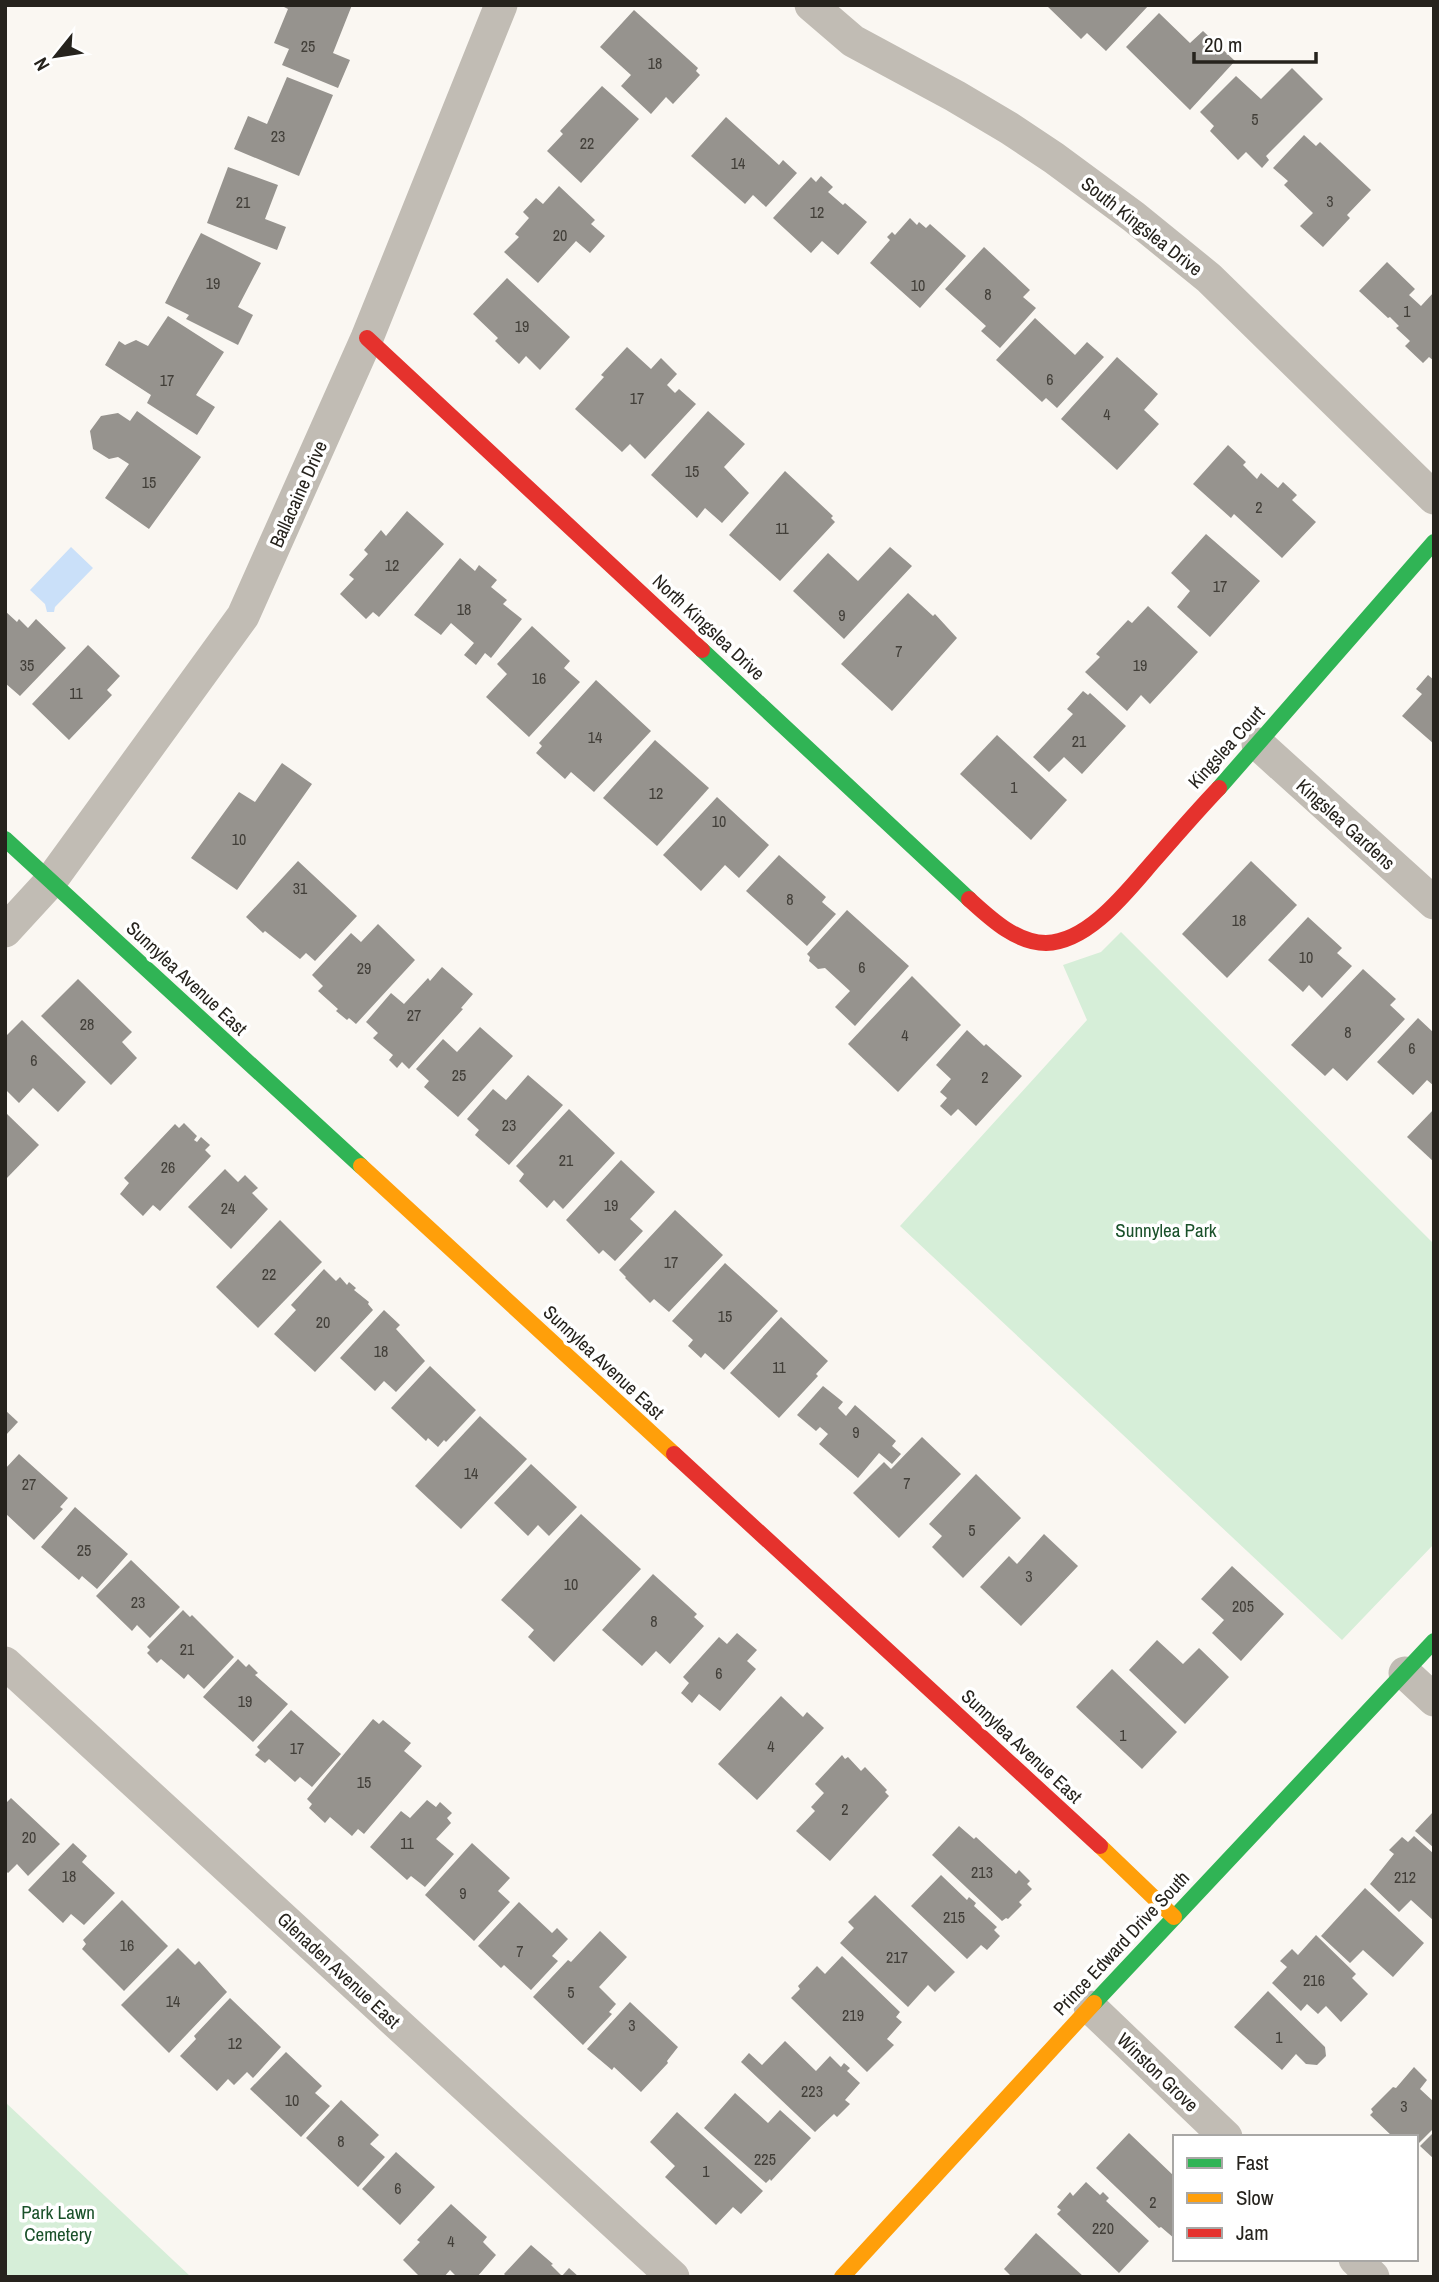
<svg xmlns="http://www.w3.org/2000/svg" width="1439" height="2282" viewBox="0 0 1439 2282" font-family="'Archivo Narrow',sans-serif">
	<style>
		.green { fill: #d6eed8 }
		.water { fill: #cae0f9 }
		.building { fill: #96938e }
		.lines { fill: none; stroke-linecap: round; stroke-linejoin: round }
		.street { stroke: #c1bcb4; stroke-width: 33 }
		.fast { stroke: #30b455; stroke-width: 16 }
		.slow { stroke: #ff9f0a; stroke-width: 16 }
		.jam { stroke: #e5322d; stroke-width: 16 }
		.labels { text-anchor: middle; stroke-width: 7; stroke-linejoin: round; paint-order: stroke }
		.number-label { font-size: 16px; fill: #423f39 }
		.street-label { font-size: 19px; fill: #26231d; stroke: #fff }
		.park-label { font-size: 19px; fill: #1a512a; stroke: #fff }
	</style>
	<rect width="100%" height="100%" fill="#faf7f2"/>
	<!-- green -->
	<g class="green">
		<polygon points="1121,932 1434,1244 1434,1544 1342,1640 900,1226 1087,1020 1063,965 1101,952"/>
		<polygon points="5,2102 191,2277 5,2277"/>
	</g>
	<!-- water -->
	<polygon class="water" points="71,547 93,568 55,607 54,612 47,612 45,604 30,590"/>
	<!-- building -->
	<g class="building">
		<polygon points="280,5 352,5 333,53 350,60 338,88 282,65 289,49 274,43 288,9"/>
		<polygon points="1046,5 1149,5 1106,51 1087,33 1081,39"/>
		<polygon points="634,10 698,68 696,71 700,75 673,104 666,97 651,114 621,86 631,75 600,47"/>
		<polygon points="1159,13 1190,43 1203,31 1235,61 1190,110 1126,47"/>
		<polygon points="1292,68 1323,99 1266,156 1269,160 1262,168 1246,152 1238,160 1210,131 1214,126 1200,112 1236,76 1261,99"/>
		<polygon points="287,77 333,95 299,176 234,149 248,116 267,124"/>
		<polygon points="602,86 639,119 581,183 547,151 563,134 560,131"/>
		<polygon points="726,117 779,165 783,160 797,173 766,207 753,195 745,204 691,156"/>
		<polygon points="1304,135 1316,146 1320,142 1371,190 1347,215 1350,218 1323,247 1300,226 1313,213 1284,185 1288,181 1273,168"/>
		<polygon points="228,167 278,185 265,219 286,227 277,250 207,223"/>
		<polygon points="821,176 833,187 828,192 843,205 845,203 867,222 838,255 822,241 811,253 773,218 811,177 816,182"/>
		<polygon points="559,186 595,220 591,224 605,236 590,253 576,241 538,283 504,252 519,237 515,234 529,218 523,212 536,198 543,204"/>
		<polygon points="910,218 917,225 919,222 926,228 930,224 966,256 920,308 870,263 890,240 887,237 892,232 895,235"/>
		<polygon points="201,233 261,263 238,307 253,315 238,345 186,319 189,315 165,303"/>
		<polygon points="984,247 1030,290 1023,297 1036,308 1000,348 981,331 986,326 945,289"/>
		<polygon points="1387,262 1415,289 1409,295 1421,306 1434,292 1434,361 1429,357 1423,363 1405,346 1410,341 1396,328 1399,326 1390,317 1388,318 1359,291"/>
		<polygon points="507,278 570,337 540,370 526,356 519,364 495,341 498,338 473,314"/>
		<polygon points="168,316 224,352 196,395 215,407 197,435 147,403 151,395 105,365 119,341 125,345 136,340 148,346"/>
		<polygon points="1035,318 1075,355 1087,342 1104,357 1057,408 1046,398 1042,402 996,360"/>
		<polygon points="627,347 651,369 661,358 677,374 667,385 675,393 679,389 696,404 645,459 630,444 622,452 575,409 604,377 601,375"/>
		<polygon points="1117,357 1158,394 1144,410 1159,424 1117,470 1061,419"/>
		<polygon points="137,411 201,457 149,529 105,498 129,464 118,457 109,459 93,449 90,431 101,416 118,413 130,421"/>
		<polygon points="708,411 745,444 724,467 749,493 722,523 705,508 697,518 651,475"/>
		<polygon points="1228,445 1246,462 1243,465 1257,479 1261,473 1278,488 1283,482 1297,495 1292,500 1316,522 1282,558 1234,514 1231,518 1193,484"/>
		<polygon points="785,471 833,516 831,518 835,522 780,581 729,535"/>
		<polygon points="407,511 444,544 379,617 373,612 366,619 340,594 354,579 349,575 368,554 364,550 381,530 386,536"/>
		<polygon points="1206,534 1260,581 1210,637 1177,607 1190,591 1171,573"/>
		<polygon points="890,547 912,566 844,639 793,591 828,553 858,581"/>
		<polygon points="460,558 475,571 479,565 497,580 491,587 507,600 503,604 522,619 491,658 485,653 476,665 464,655 474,643 451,623 441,635 414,615"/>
		<polygon points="908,593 933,616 935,614 957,638 892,711 841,664"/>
		<polygon points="1148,606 1198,652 1150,704 1141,695 1127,711 1085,672 1100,657 1096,654 1128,620 1132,623"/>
		<polygon points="5,611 17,622 19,619 28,628 36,619 66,648 20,696 5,683"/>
		<polygon points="532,626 570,661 564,668 580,682 529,737 486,697 507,674 497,664"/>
		<polygon points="88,645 120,676 107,690 112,695 69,740 32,704"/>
		<polygon points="1428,675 1434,680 1434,744 1402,716 1422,694 1416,689"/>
		<polygon points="596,680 651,731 594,792 571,772 565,779 536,753 542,746 539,743"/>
		<polygon points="1083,691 1088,695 1090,693 1126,726 1082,774 1064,757 1049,772 1033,757 1073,714 1067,709"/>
		<polygon points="997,735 1067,800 1031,840 960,774"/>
		<polygon points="655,740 709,788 657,846 603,798"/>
		<polygon points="282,763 312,784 237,890 191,858 239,792 255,802"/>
		<polygon points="717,797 769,845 739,878 725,865 701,891 663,855"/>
		<polygon points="779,855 826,897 822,902 836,914 807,946 746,891"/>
		<polygon points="298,861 357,916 315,961 306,953 300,959 265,931 263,933 246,917"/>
		<polygon points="1251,861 1297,905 1227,978 1182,934"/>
		<polygon points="847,910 909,966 855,1026 835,1007 850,991 825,968 818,969 809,961 810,957 807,954"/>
		<polygon points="1308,917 1342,948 1337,953 1352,966 1322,998 1309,985 1303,992 1268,960"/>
		<polygon points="378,924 415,960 356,1024 349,1018 347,1020 336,1011 338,1009 318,991 323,986 312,975 351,933 361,942"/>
		<polygon points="442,967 473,994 461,1008 463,1009 409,1069 402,1062 397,1068 389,1060 393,1055 373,1038 378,1033 366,1022 391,993 404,1004 428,978 430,981"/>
		<polygon points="1363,969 1396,999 1390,1005 1405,1019 1347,1081 1333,1068 1325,1076 1291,1045"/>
		<polygon points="912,976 961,1025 898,1092 848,1044"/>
		<polygon points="78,979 132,1032 122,1042 137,1058 111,1085 41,1016"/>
		<polygon points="1418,1018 1434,1033 1434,1086 1427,1080 1413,1095 1377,1062"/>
		<polygon points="22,1020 86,1082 58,1112 33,1088 19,1103 5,1089 5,1037"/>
		<polygon points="480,1027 513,1056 458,1117 424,1087 429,1081 416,1069 443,1039 457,1052"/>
		<polygon points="967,1030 984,1046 986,1044 1022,1076 976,1126 958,1109 951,1116 940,1106 947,1098 940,1092 951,1079 936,1065"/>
		<polygon points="528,1075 563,1105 509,1165 475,1135 479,1130 467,1119 493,1089 506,1100"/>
		<polygon points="569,1109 615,1153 563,1209 554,1200 547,1208 519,1181 524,1174 516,1166"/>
		<polygon points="1434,1109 1434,1162 1407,1137"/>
		<polygon points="5,1112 39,1145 5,1180"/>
		<polygon points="184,1123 197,1136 194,1140 197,1142 201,1137 210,1145 205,1150 211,1156 160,1211 153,1205 143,1216 120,1194 129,1183 124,1178 175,1124 179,1128"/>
		<polygon points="621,1160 655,1192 630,1219 643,1231 615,1261 603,1250 599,1254 566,1220"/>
		<polygon points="225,1169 238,1182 245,1175 258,1188 252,1193 268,1209 231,1249 188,1207"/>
		<polygon points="675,1210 723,1255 669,1312 654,1299 650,1303 625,1278 626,1277 619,1270"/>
		<polygon points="280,1220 322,1262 258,1328 216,1287"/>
		<polygon points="725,1263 778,1311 724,1370 705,1353 701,1358 688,1346 693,1340 672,1321"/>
		<polygon points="324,1269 336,1281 340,1277 347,1285 349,1282 356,1288 354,1290 369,1302 368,1304 373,1310 315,1372 274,1334 296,1310 291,1305"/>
		<polygon points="384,1310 400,1325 396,1329 425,1361 396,1392 384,1381 375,1391 340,1358"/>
		<polygon points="781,1317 828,1361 816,1374 818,1376 779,1418 730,1373"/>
		<polygon points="430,1366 476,1410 446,1442 444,1440 438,1447 428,1438 426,1441 391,1408"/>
		<polygon points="823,1386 843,1402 838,1408 846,1416 855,1405 896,1441 892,1446 901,1454 892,1464 879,1453 858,1478 819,1444 828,1434 820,1427 816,1431 797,1415"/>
		<polygon points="5,1410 18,1422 5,1436"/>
		<polygon points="480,1416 527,1459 461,1529 415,1486"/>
		<polygon points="922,1437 961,1474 899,1538 853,1493 884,1462 891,1469"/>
		<polygon points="19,1454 68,1498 60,1507 63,1509 34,1540 5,1513 5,1469"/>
		<polygon points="531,1464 577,1507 549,1536 538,1525 528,1536 494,1503"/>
		<polygon points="976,1474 1021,1518 963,1578 932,1547 942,1536 929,1524"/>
		<polygon points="75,1507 128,1554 97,1589 82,1576 79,1580 41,1547"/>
		<polygon points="581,1514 641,1569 554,1662 528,1637 534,1630 501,1600"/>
		<polygon points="1044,1534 1078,1566 1021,1626 980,1587 1009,1556 1017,1564"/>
		<polygon points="131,1560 180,1607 150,1638 137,1625 132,1631 96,1596"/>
		<polygon points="1232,1566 1284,1614 1241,1661 1212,1633 1224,1620 1201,1599"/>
		<polygon points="653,1574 697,1614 694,1617 704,1626 670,1664 656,1651 642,1666 602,1630"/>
		<polygon points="183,1610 190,1617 192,1615 234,1657 204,1689 188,1674 184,1679 161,1659 157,1663 147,1653 150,1650 147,1647"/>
		<polygon points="737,1633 757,1650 747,1661 756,1669 720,1711 699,1694 692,1703 681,1693 689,1683 683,1677 719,1637 727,1644"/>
		<polygon points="1157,1640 1183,1664 1199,1648 1229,1677 1185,1724 1129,1670"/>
		<polygon points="238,1659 246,1667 249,1664 258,1673 255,1675 288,1704 253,1742 203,1697"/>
		<polygon points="1112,1669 1177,1732 1142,1769 1076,1707"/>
		<polygon points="781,1696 803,1717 807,1712 824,1728 757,1800 718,1764"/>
		<polygon points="291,1710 341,1754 312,1787 300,1777 295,1782 269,1759 265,1763 255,1755 260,1750 257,1747"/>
		<polygon points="373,1719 379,1724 383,1720 411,1743 404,1751 422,1766 364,1834 358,1829 352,1836 330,1817 325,1823 309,1808 312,1804 307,1799"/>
		<polygon points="842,1755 845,1759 848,1757 861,1771 865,1767 887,1790 885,1792 889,1796 830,1861 796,1831 815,1811 811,1807 824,1793 815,1784"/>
		<polygon points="11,1798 60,1844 28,1876 17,1864 8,1873 5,1870 5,1804"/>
		<polygon points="427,1800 436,1807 440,1802 452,1813 447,1818 451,1823 436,1839 454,1854 425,1887 411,1876 407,1880 370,1847 401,1811 410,1818"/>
		<polygon points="1434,1811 1434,1848 1415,1831"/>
		<polygon points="959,1826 974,1839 976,1837 1016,1874 1019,1870 1030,1881 1027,1884 1032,1889 1019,1902 1022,1905 1008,1919 1006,1918 1002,1921 932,1855"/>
		<polygon points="1414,1836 1434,1854 1434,1921 1411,1900 1399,1912 1370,1884 1394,1854 1389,1850 1402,1837 1408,1842"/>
		<polygon points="73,1843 87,1856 82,1862 115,1893 84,1925 71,1914 63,1923 28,1890"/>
		<polygon points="472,1843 510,1878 498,1891 510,1902 474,1941 425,1895"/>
		<polygon points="941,1875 967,1900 969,1897 976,1903 974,1906 997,1927 994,1930 1000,1936 987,1950 981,1945 967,1959 911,1906"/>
		<polygon points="1365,1888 1424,1943 1393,1977 1363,1950 1350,1963 1321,1936"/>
		<polygon points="875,1895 955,1972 935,1992 928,1985 908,2007 840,1943 854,1928 848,1922"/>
		<polygon points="122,1900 168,1946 124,1991 82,1949 86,1944 83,1940"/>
		<polygon points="519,1902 552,1933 557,1928 568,1939 552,1956 558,1961 531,1990 504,1965 501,1968 478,1946"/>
		<polygon points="600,1931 627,1957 599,1987 616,2004 609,2012 612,2014 583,2045 533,1997 568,1960 571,1962"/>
		<polygon points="1316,1935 1356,1974 1352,1978 1368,1994 1341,2022 1326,2006 1318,2014 1307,2004 1301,2011 1272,1983 1287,1967 1280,1961 1292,1949 1298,1955"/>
		<polygon points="178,1948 195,1965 199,1961 227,1992 169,2053 121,2005"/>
		<polygon points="842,1956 900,2012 896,2017 902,2022 887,2039 894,2045 867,2072 791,1998 800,1989 798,1986 817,1966 825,1974"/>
		<polygon points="1268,1991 1325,2047 1326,2056 1317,2065 1306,2064 1296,2054 1282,2070 1234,2027"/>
		<polygon points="230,1998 281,2047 253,2078 247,2072 234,2085 228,2079 217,2091 180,2056 196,2039 194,2036"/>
		<polygon points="630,2002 678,2047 667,2061 668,2063 641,2092 614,2067 612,2070 587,2049"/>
		<polygon points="785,2041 816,2071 830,2056 841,2067 844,2063 850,2068 847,2071 860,2083 845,2100 850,2104 837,2117 834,2114 815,2132 741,2062 749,2053 762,2065"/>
		<polygon points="286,2052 322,2086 315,2093 330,2106 301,2137 250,2089"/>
		<polygon points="1414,2067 1427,2080 1420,2089 1434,2102 1434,2128 1416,2146 1416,2137 1393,2137 1370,2115 1373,2112 1371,2109 1393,2087 1396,2088"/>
		<polygon points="735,2093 768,2123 780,2110 811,2138 771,2181 770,2179 766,2183 704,2128"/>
		<polygon points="341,2100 379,2135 370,2144 385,2157 358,2187 306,2138"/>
		<polygon points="677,2112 763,2191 741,2214 733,2207 716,2225 665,2177 675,2166 650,2142"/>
		<polygon points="1434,2132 1434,2159 1420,2146"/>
		<polygon points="1129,2133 1175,2177 1175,2239 1161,2227 1159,2228 1096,2168"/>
		<polygon points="396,2152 435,2187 400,2225 362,2189"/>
		<polygon points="1086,2182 1100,2195 1103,2192 1109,2198 1106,2201 1149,2241 1119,2273 1057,2214 1061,2210 1057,2207 1070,2192 1073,2196"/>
		<polygon points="451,2204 487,2237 483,2242 496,2255 477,2277 457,2277 450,2270 444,2277 420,2277 403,2260 420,2242 417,2240"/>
		<polygon points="1036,2233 1084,2277 1012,2277 1004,2269"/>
		<polygon points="531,2245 553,2264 551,2265 562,2276 569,2268 579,2277 507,2277 504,2274"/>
	</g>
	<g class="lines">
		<!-- street -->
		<g class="street">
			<polyline points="811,5 853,41 955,96 1009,128 1054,158 1134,217 1209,278 1434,498"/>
			<polyline points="1258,744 1434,903"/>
			<polyline points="5,931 50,882 243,616 367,338 501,5"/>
			<polyline points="5,1663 673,2277"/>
			<polyline points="1405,1673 1434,1700"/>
			<polyline points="1090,2007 1226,2137"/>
			<polyline points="1355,2259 1373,2277"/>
		</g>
		<!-- fast -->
		<g class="fast">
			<polyline points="702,650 969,899"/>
			<polyline points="1219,788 1434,542"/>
			<polyline points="5,839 361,1166"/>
			<polyline points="1094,2003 1434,1641"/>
		</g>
		<!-- slow -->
		<g class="slow">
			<polyline points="361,1166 674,1454"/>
			<polyline points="1100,1846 1174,1917"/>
			<polyline points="842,2277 1094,2003"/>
		</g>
		<!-- jam -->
		<g class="jam">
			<polyline points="367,338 702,650"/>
			<path d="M969,899C990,918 1016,943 1046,943C1091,942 1131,886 1158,856C1178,833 1198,810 1219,788"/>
			<polyline points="674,1454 1100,1846"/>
		</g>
	</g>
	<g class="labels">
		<!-- number labels -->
		<g class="number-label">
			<text x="308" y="52">25</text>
			<text x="655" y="69">18</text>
			<text x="1255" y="125">5</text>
			<text x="278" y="142">23</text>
			<text x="587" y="149">22</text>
			<text x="738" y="169">14</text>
			<text x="1330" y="207">3</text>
			<text x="243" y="208">21</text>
			<text x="817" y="218">12</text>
			<text x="560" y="241">20</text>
			<text x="213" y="289">19</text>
			<text x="918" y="291">10</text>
			<text x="988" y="300">8</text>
			<text x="1407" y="317">1</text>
			<text x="522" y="332">19</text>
			<text x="1050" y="385">6</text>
			<text x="167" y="386">17</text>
			<text x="637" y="404">17</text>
			<text x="1107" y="420">4</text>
			<text x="692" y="477">15</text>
			<text x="149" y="488">15</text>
			<text x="1259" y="513">2</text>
			<text x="782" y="534">11</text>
			<text x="392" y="571">12</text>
			<text x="1220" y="592">17</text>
			<text x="464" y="615">18</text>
			<text x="842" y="621">9</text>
			<text x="899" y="657">7</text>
			<text x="27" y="671">35</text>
			<text x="1140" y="671">19</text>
			<text x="539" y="684">16</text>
			<text x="76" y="699">11</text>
			<text x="595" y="743">14</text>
			<text x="1079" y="747">21</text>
			<text x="1014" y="793">1</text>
			<text x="656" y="799">12</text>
			<text x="719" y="827">10</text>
			<text x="239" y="845">10</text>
			<text x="300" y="894">31</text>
			<text x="790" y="905">8</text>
			<text x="1239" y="926">18</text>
			<text x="1306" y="963">10</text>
			<text x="862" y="973">6</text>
			<text x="364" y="974">29</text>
			<text x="414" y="1021">27</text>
			<text x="87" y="1030">28</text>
			<text x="1348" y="1038">8</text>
			<text x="905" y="1041">4</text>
			<text x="1412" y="1054">6</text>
			<text x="34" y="1066">6</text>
			<text x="459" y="1081">25</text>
			<text x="985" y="1083">2</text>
			<text x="509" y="1131">23</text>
			<text x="566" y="1166">21</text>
			<text x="168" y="1173">26</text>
			<text x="611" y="1211">19</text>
			<text x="228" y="1214">24</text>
			<text x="671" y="1268">17</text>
			<text x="269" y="1280">22</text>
			<text x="725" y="1322">15</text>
			<text x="323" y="1328">20</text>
			<text x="381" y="1357">18</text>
			<text x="779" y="1373">11</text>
			<text x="856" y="1438">9</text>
			<text x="471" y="1479">14</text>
			<text x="907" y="1489">7</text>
			<text x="29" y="1490">27</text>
			<text x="972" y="1536">5</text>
			<text x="84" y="1556">25</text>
			<text x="1029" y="1582">3</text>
			<text x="571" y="1590">10</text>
			<text x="138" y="1608">23</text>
			<text x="1243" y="1612">205</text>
			<text x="654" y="1627">8</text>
			<text x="187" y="1655">21</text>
			<text x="719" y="1679">6</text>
			<text x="245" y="1707">19</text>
			<text x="1123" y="1741">1</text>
			<text x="771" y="1752">4</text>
			<text x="297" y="1754">17</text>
			<text x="364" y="1788">15</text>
			<text x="845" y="1815">2</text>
			<text x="29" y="1843">20</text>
			<text x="407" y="1849">11</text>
			<text x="982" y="1878">213</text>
			<text x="69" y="1882">18</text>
			<text x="1405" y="1883">212</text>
			<text x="463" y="1899">9</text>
			<text x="954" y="1923">215</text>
			<text x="127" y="1951">16</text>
			<text x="520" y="1957">7</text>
			<text x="897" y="1963">217</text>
			<text x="1314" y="1986">216</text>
			<text x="571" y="1998">5</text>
			<text x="173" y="2007">14</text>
			<text x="853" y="2021">219</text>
			<text x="632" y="2031">3</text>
			<text x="1279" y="2043">1</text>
			<text x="235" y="2049">12</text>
			<text x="812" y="2097">223</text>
			<text x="292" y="2106">10</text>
			<text x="1404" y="2112">3</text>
			<text x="341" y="2147">8</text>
			<text x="765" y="2165">225</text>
			<text x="706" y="2177">1</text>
			<text x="398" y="2194">6</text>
			<text x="1153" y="2208">2</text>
			<text x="1103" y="2234">220</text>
			<text x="451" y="2247">4</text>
		</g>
		<!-- street labels -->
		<g class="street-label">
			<text transform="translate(1142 226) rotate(38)" y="7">South Kingslea Drive</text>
			<text transform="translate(298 494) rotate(-66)" y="7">Ballacaine Drive</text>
			<text transform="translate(709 627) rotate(43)" y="7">North Kingslea Drive</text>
			<text transform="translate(1226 747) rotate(-48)" y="7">Kingslea Court</text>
			<text transform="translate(1346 824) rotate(42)" y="7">Kingslea Gardens</text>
			<text transform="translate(187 978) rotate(43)" y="7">Sunnylea Avenue East</text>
			<text transform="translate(604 1362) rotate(43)" y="7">Sunnylea Avenue East</text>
			<text transform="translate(1022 1746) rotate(43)" y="7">Sunnylea Avenue East</text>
			<text transform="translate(1121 1943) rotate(-47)" y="7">Prince Edward Drive South</text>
			<text transform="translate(339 1970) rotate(43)" y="7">Glenaden Avenue East</text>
			<text transform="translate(1158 2072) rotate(44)" y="7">Winston Grove</text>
		</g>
		<!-- park labels -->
		<g class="park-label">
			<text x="1166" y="1237">Sunnylea Park</text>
			<text x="58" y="2219">Park Lawn<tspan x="58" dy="22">Cemetery</tspan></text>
		</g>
	</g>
	<!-- border -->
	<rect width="1439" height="2282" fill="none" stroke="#26231d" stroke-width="14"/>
	<!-- legend -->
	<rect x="1173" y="2135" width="245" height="126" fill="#ffffff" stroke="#a8a7a5" stroke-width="2"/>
	<rect x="1187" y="2158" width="35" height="10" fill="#30b455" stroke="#a8a7a5" stroke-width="2"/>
	<text x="1236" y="2170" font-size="21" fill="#26231d">Fast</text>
	<rect x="1187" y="2193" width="35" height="10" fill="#ff9f0a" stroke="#a8a7a5" stroke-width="2"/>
	<text x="1236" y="2205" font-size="21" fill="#26231d">Slow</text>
	<rect x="1187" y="2228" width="35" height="10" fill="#e5322d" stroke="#a8a7a5" stroke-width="2"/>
	<text x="1236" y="2240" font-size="21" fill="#26231d">Jam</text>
	<!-- north arrow -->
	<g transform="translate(56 56) rotate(240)" stroke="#ffffff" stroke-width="5" paint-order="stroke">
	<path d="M0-5L12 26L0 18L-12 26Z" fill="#26231d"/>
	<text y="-10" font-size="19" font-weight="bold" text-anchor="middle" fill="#26231d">N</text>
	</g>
	<!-- scale -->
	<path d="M1194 52v10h122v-10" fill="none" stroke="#26231d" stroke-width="3.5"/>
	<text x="1204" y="52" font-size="21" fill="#26231d" stroke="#ffffff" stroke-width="5" paint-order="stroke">20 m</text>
</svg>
